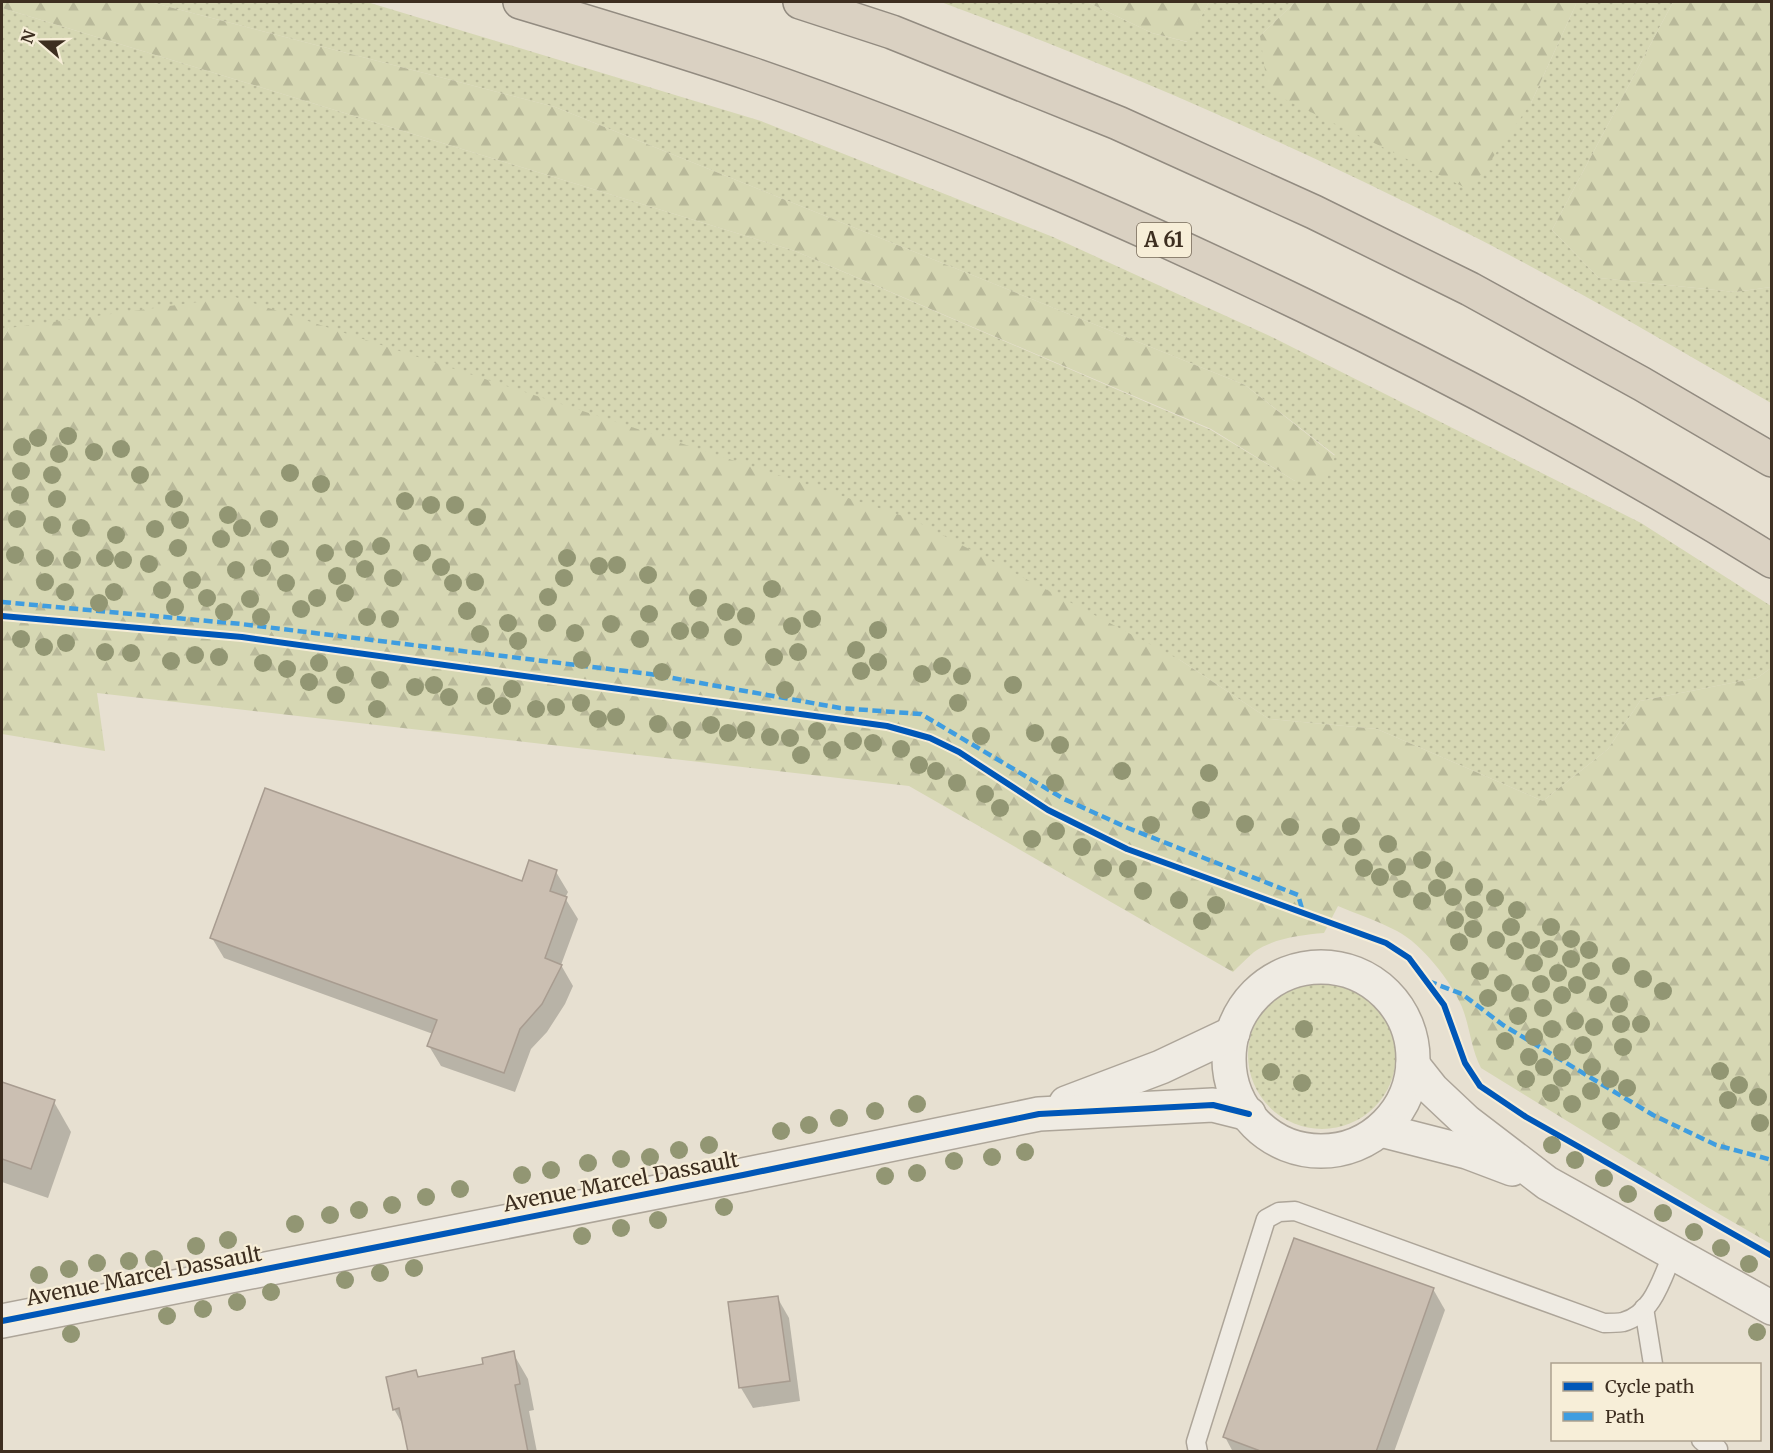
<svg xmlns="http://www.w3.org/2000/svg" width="1773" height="1453" viewBox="0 0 1773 1453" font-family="Merriweather,serif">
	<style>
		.grass { fill: url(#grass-dots) }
		.forest { fill: url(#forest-firs) }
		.shadow { fill: #0003 }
		.building { fill: #cbbfb2; stroke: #a89c90; stroke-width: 1.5 }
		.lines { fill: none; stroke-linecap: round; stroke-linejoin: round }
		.service-casing { stroke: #ada599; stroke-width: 21 }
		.tertiary-casing { stroke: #ada599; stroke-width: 36 }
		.motorway-casing { stroke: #928b80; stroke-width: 36 }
		.service { stroke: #efebe3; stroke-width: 18 }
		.tertiary { stroke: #efebe3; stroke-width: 33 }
		.motorway { stroke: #dad1c2; stroke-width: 33 }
		.quiet { stroke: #3f9de0; stroke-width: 4.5; stroke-dasharray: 9 4.5; stroke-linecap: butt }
		.cycleway-casing { stroke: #f7eed8; stroke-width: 10 }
		.cycleway { stroke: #0057b8; stroke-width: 6 }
		.tree { fill: #929673 }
		.labels { text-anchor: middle; stroke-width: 4.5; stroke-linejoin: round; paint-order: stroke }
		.shield { fill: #f7eed8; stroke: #756857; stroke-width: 1.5 }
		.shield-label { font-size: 20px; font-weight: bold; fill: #3d2e20 }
		.street-label { font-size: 21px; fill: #3d2e20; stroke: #f7eed8 }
	</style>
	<defs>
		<pattern id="grass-dots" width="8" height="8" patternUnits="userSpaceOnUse" patternTransform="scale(1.5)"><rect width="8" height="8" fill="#d6d7b3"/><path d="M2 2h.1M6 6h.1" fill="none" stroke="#b9b99a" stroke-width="1.8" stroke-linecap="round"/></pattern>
		<pattern id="forest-firs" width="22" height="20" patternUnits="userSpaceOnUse" patternTransform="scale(1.5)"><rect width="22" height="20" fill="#d6d7b3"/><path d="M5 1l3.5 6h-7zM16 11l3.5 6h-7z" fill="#b9b99a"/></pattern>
	</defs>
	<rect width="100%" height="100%" fill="#e7e0d1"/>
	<!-- grass -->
	<g class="grass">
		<polygon points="150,2 367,2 761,121 1053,237 1274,338 1641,523 1771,606 1771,668 1757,678 1640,701 1608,749 1543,801 1377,729 1269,719 1180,660 9,328 2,340 2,8 795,251 1211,430 1295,481 1335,455 1245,385 555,107"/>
		<path d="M941,2H1087L1152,33L1187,42L1209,2H1295L1260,36L1531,103L1577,2H1673L1552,230L1599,278L1735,292L1771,287V403C1667,343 1563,281 1455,227C1289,143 1116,67 941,2Z"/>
		<circle cx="1322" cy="1055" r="74"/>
	</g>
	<!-- forest -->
	<g class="forest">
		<polygon points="2,2 150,2 555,107 1245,385 1335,456 1327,479 1295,481 1211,429 795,251 2,8"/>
		<polygon points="1087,2 1209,2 1188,42 1152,33"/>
		<polygon points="1295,2 1577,2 1531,103 1470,190 1268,91 1260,36"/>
		<polygon points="1673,2 1771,2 1771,287 1735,292 1599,278 1552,230"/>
		<path d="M235,297L912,519L1180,660L1269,719L1377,729L1543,801L1608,749L1640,701L1757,678L1771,668V1244L1707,1207L1481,1068C1471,1049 1470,1027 1462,1007C1451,981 1422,944 1397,931C1378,921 1357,914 1338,906L1324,933C1301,935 1274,938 1254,952C1247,958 1240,965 1233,972L909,786L97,693L105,751L2,734V340L9,328Z"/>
	</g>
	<!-- shadow -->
	<g class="shadow">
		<polygon points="556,872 568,892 565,898 578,919 561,965 573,986 565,1004 547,1032 531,1049 515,1092 441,1066 429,1046 433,1034 224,958 212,938 523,883"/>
		<polygon points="2,1084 54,1102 71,1132 48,1198 2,1182"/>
		<polygon points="1433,1289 1445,1310 1394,1452 1233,1452 1225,1437"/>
		<polygon points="777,1297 789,1318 800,1401 753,1408 741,1388 730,1304"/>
		<polygon points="513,1353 528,1379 534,1410 529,1411 537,1452 409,1452 404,1427 394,1409 415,1372 419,1379 485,1365"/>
	</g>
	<!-- building -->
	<g class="building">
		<polygon points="265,788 522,881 529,860 557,870 550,891 567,897 545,958 562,965 542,1004 520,1029 504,1073 427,1046 437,1020 210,938"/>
		<polygon points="2,1082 55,1100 31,1169 2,1159"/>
		<polygon points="1294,1238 1434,1288 1376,1452 1263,1452 1223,1437"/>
		<polygon points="778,1296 790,1381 739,1388 728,1302"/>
		<polygon points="514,1351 520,1384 515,1385 528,1452 408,1452 399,1408 393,1410 386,1377 416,1370 418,1377 483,1364 482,1358"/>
	</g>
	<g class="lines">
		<defs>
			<g id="service">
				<polyline points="1644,1308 1653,1364"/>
				<polyline points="1701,1440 1707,1445 1718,1449"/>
				<path d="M1198,1452L1196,1442L1266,1219L1279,1212L1295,1211L1604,1323C1610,1323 1617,1323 1623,1322C1653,1314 1662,1278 1673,1253"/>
			</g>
			<g id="tertiary">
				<circle cx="1321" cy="1059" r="92"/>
				<polyline points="1413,1065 1432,1089 1466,1121 1547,1183 1772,1308"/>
				<polyline points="1066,1103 1161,1067 1233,1033"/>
				<polyline points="1381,1130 1467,1152 1512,1169"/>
				<polyline points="2,1321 743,1175 1039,1114 1213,1105 1249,1114"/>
			</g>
			<g id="motorway">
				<path d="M520,2C597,25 674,48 751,74C940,139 1125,219 1305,306C1464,383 1621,467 1772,561"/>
				<polyline points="800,2 892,32 1118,123 1314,212 1470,289 1642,384 1772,460"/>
			</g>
		</defs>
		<!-- service casing -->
		<use href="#service" class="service-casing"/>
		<!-- tertiary casing -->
		<use href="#tertiary" class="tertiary-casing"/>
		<!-- motorway casing -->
		<use href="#motorway" class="motorway-casing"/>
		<!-- service -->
		<use href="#service" class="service"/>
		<!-- tertiary -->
		<use href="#tertiary" class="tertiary"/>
		<!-- motorway -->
		<use href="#motorway" class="motorway"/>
		<!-- quiet -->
		<g class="quiet">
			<polyline points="2,602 241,624 650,674 840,708 921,714 1064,799 1128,828 1298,895 1303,912"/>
			<polyline points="1428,981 1462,994 1503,1025 1653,1115 1716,1145 1772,1160"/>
		</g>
		<defs>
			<g id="cycleway">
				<polyline points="2,616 242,637 887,726 930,738 959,752 1048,810 1127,849 1386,943 1409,958 1444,1005 1465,1063 1480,1086 1526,1117 1772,1256"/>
				<polyline points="2,1321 743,1175 1039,1114 1213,1105 1249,1114"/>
			</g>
		</defs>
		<!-- cycleway casing -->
		<use href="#cycleway" class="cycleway-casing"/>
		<!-- cycleway -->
		<use href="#cycleway" class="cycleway"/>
	</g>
	<!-- trees -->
	<g class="tree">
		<circle cx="68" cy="436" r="9"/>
		<circle cx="38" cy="438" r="9"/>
		<circle cx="22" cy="447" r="9"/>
		<circle cx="121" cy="449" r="9"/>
		<circle cx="94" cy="452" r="9"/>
		<circle cx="59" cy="454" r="9"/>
		<circle cx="21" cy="471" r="9"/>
		<circle cx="290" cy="473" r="9"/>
		<circle cx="52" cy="475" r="9"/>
		<circle cx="140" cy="475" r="9"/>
		<circle cx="321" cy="484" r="9"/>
		<circle cx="20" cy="495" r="9"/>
		<circle cx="57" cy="499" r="9"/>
		<circle cx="174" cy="499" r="9"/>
		<circle cx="405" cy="501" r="9"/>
		<circle cx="431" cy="505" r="9"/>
		<circle cx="455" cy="505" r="9"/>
		<circle cx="228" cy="515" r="9"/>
		<circle cx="477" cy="517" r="9"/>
		<circle cx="17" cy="519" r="9"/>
		<circle cx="269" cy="519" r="9"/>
		<circle cx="180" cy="520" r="9"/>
		<circle cx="52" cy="525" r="9"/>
		<circle cx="81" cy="528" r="9"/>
		<circle cx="242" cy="528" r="9"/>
		<circle cx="155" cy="529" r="9"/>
		<circle cx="116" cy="535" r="9"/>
		<circle cx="221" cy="539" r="9"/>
		<circle cx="381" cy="546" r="9"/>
		<circle cx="178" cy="548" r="9"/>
		<circle cx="280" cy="549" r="9"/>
		<circle cx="354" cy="549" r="9"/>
		<circle cx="325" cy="553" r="9"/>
		<circle cx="422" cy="553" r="9"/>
		<circle cx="15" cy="555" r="9"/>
		<circle cx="45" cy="558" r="9"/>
		<circle cx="105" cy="558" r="9"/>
		<circle cx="567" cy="558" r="9"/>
		<circle cx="72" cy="560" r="9"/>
		<circle cx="123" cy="560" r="9"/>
		<circle cx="149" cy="564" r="9"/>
		<circle cx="617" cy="565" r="9"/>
		<circle cx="599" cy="566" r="9"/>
		<circle cx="441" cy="567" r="9"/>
		<circle cx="262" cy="568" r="9"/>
		<circle cx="365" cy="569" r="9"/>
		<circle cx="236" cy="570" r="9"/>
		<circle cx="648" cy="575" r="9"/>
		<circle cx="337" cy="576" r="9"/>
		<circle cx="393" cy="578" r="9"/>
		<circle cx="564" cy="578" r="9"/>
		<circle cx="192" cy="580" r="9"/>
		<circle cx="45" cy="582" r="9"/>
		<circle cx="475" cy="582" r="9"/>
		<circle cx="286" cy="583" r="9"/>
		<circle cx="453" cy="583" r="9"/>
		<circle cx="772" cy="589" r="9"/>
		<circle cx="162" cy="590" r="9"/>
		<circle cx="65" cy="592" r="9"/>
		<circle cx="114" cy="592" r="9"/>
		<circle cx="345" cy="593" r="9"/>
		<circle cx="548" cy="597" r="9"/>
		<circle cx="207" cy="598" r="9"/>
		<circle cx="317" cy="598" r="9"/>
		<circle cx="698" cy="598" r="9"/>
		<circle cx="250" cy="599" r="9"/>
		<circle cx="99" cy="603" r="9"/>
		<circle cx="175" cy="607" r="9"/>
		<circle cx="301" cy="609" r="9"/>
		<circle cx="467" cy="611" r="9"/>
		<circle cx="224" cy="612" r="9"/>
		<circle cx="726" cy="612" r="9"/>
		<circle cx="649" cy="614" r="9"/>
		<circle cx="746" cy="616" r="9"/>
		<circle cx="261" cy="617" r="9"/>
		<circle cx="367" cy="617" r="9"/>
		<circle cx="390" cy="619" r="9"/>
		<circle cx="812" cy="619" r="9"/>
		<circle cx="508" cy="623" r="9"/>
		<circle cx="547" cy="623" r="9"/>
		<circle cx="611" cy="624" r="9"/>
		<circle cx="792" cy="626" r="9"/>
		<circle cx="700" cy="630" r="9"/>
		<circle cx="878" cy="630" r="9"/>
		<circle cx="680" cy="631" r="9"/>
		<circle cx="575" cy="633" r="9"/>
		<circle cx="480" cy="634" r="9"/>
		<circle cx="733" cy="637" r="9"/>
		<circle cx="21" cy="639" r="9"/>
		<circle cx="640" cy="639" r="9"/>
		<circle cx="518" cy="641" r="9"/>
		<circle cx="66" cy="643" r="9"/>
		<circle cx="44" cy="647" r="9"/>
		<circle cx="856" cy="650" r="9"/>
		<circle cx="105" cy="652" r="9"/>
		<circle cx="798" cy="652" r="9"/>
		<circle cx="131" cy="653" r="9"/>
		<circle cx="195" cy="655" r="9"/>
		<circle cx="219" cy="657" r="9"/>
		<circle cx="774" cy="657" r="9"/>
		<circle cx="582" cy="660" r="9"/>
		<circle cx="171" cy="661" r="9"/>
		<circle cx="878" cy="662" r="9"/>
		<circle cx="263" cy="663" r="9"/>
		<circle cx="319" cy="663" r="9"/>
		<circle cx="942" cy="666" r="9"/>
		<circle cx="287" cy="669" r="9"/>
		<circle cx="861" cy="671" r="9"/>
		<circle cx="662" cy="672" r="9"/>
		<circle cx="922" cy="674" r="9"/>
		<circle cx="345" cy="675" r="9"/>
		<circle cx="962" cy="676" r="9"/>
		<circle cx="380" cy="680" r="9"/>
		<circle cx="309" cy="682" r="9"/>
		<circle cx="434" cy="685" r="9"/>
		<circle cx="1013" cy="685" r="9"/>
		<circle cx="415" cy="687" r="9"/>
		<circle cx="512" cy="689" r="9"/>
		<circle cx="785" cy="690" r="9"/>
		<circle cx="336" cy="695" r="9"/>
		<circle cx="486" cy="696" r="9"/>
		<circle cx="449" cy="697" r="9"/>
		<circle cx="581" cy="703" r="9"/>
		<circle cx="958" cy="703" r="9"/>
		<circle cx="502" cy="706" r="9"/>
		<circle cx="556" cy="707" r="9"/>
		<circle cx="377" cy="709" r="9"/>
		<circle cx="536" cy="709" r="9"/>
		<circle cx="616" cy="717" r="9"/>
		<circle cx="598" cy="719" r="9"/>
		<circle cx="658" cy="724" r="9"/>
		<circle cx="711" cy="725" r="9"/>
		<circle cx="682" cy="730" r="9"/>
		<circle cx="746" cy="730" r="9"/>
		<circle cx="817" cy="731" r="9"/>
		<circle cx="728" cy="733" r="9"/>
		<circle cx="1035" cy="733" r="9"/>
		<circle cx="981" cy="736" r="9"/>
		<circle cx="770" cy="737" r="9"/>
		<circle cx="790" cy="738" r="9"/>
		<circle cx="853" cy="741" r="9"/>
		<circle cx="873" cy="743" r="9"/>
		<circle cx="1060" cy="745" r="9"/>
		<circle cx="901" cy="749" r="9"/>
		<circle cx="832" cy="750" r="9"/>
		<circle cx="801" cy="755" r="9"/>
		<circle cx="919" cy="765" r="9"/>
		<circle cx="936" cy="771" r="9"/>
		<circle cx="1122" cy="771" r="9"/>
		<circle cx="1209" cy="773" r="9"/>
		<circle cx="957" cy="783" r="9"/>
		<circle cx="1055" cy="783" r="9"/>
		<circle cx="985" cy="794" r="9"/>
		<circle cx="1000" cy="808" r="9"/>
		<circle cx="1201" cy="810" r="9"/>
		<circle cx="1245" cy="824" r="9"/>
		<circle cx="1151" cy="825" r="9"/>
		<circle cx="1351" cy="826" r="9"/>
		<circle cx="1290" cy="827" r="9"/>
		<circle cx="1056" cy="831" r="9"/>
		<circle cx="1331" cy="837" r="9"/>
		<circle cx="1032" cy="839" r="9"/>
		<circle cx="1388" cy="844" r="9"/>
		<circle cx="1082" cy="847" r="9"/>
		<circle cx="1353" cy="847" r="9"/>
		<circle cx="1422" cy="860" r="9"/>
		<circle cx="1397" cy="867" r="9"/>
		<circle cx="1103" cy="868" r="9"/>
		<circle cx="1364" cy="868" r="9"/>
		<circle cx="1128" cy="869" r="9"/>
		<circle cx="1444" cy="870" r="9"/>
		<circle cx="1380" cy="877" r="9"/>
		<circle cx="1474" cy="887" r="9"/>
		<circle cx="1437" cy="888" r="9"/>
		<circle cx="1402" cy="889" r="9"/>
		<circle cx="1143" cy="891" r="9"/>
		<circle cx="1453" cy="897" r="9"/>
		<circle cx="1495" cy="898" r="9"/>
		<circle cx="1179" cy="900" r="9"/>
		<circle cx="1422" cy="901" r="9"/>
		<circle cx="1216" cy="905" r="9"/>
		<circle cx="1474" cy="910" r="9"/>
		<circle cx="1517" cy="910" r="9"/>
		<circle cx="1455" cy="920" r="9"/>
		<circle cx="1202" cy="921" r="9"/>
		<circle cx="1511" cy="927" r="9"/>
		<circle cx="1551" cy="927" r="9"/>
		<circle cx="1473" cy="929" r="9"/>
		<circle cx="1571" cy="939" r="9"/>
		<circle cx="1496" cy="940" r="9"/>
		<circle cx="1531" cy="940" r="9"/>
		<circle cx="1459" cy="942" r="9"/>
		<circle cx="1549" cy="949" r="9"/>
		<circle cx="1589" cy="950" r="9"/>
		<circle cx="1515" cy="951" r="9"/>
		<circle cx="1571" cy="959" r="9"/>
		<circle cx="1534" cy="963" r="9"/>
		<circle cx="1621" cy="966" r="9"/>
		<circle cx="1480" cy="971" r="9"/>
		<circle cx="1591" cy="971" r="9"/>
		<circle cx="1558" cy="973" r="9"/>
		<circle cx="1643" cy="979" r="9"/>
		<circle cx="1503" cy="983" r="9"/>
		<circle cx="1541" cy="984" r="9"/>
		<circle cx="1577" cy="985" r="9"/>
		<circle cx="1663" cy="991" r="9"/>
		<circle cx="1520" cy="993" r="9"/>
		<circle cx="1562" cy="995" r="9"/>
		<circle cx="1598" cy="995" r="9"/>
		<circle cx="1488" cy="998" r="9"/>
		<circle cx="1619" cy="1004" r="9"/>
		<circle cx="1543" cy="1008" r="9"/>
		<circle cx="1518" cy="1016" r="9"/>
		<circle cx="1575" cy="1021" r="9"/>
		<circle cx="1621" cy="1024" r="9"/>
		<circle cx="1641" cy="1024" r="9"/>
		<circle cx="1594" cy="1027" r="9"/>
		<circle cx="1304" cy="1029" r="9"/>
		<circle cx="1552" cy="1029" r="9"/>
		<circle cx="1534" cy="1037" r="9"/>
		<circle cx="1505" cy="1041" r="9"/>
		<circle cx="1583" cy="1045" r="9"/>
		<circle cx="1623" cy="1047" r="9"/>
		<circle cx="1562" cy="1052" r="9"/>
		<circle cx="1529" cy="1057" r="9"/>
		<circle cx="1544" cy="1067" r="9"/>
		<circle cx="1592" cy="1067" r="9"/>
		<circle cx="1720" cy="1071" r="9"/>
		<circle cx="1271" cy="1072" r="9"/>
		<circle cx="1562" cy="1078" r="9"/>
		<circle cx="1526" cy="1079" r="9"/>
		<circle cx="1610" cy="1079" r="9"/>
		<circle cx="1302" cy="1083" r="9"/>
		<circle cx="1739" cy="1085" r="9"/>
		<circle cx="1627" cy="1088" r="9"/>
		<circle cx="1591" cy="1091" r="9"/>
		<circle cx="1551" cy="1093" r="9"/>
		<circle cx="1758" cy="1097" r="9"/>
		<circle cx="1728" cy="1100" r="9"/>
		<circle cx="917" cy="1104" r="9"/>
		<circle cx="1572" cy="1104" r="9"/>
		<circle cx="875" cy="1111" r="9"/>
		<circle cx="839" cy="1118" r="9"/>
		<circle cx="1611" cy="1121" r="9"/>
		<circle cx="1760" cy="1123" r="9"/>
		<circle cx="809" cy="1125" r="9"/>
		<circle cx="781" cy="1131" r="9"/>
		<circle cx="709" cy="1145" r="9"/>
		<circle cx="1552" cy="1145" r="9"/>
		<circle cx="679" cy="1150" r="9"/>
		<circle cx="1025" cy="1152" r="9"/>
		<circle cx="650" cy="1157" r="9"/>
		<circle cx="992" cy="1157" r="9"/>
		<circle cx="621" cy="1159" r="9"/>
		<circle cx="1575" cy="1160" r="9"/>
		<circle cx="954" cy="1161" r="9"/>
		<circle cx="588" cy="1163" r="9"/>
		<circle cx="551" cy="1170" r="9"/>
		<circle cx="917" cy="1173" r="9"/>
		<circle cx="522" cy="1175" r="9"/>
		<circle cx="885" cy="1176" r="9"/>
		<circle cx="1604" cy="1178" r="9"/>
		<circle cx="460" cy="1189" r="9"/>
		<circle cx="1628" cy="1194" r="9"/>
		<circle cx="426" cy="1197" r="9"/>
		<circle cx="392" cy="1205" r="9"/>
		<circle cx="724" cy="1207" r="9"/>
		<circle cx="359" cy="1210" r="9"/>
		<circle cx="1663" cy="1213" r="9"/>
		<circle cx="330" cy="1215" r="9"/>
		<circle cx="658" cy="1220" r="9"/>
		<circle cx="295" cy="1224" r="9"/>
		<circle cx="621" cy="1228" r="9"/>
		<circle cx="1694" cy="1232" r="9"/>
		<circle cx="582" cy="1236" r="9"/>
		<circle cx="228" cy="1240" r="9"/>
		<circle cx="196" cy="1246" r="9"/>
		<circle cx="1721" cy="1248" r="9"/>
		<circle cx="154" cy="1259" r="9"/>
		<circle cx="129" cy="1261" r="9"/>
		<circle cx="97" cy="1263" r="9"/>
		<circle cx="1749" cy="1264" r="9"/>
		<circle cx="414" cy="1268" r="9"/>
		<circle cx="69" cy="1269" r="9"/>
		<circle cx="380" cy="1273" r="9"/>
		<circle cx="39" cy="1275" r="9"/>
		<circle cx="345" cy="1280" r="9"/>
		<circle cx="271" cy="1292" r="9"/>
		<circle cx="237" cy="1302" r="9"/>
		<circle cx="203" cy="1309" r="9"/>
		<circle cx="167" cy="1316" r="9"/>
		<circle cx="1757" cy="1332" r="9"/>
		<circle cx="71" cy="1334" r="9"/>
	</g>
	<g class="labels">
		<!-- shield labels -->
		<rect class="shield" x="1137" y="223" width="54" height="34" rx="4.5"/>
		<g class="shield-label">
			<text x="1164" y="247">A 61</text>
		</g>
		<!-- street labels -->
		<g class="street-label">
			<text transform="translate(621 1182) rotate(-11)" y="7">Avenue Marcel Dassault</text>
			<text transform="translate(144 1276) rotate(-11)" y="7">Avenue Marcel Dassault</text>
		</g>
	</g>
	<!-- border -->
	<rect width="1773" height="1453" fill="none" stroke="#3d2e20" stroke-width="6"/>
	<!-- legend -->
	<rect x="1551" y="1363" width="210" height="78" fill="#f7eed8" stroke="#ada18e" stroke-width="1.5"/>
	<rect x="1563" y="1382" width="30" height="9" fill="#0057b8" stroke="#ada18e" stroke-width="1.5"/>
	<text x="1605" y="1393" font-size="18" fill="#3d2e20">Cycle path</text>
	<rect x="1563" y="1412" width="30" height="9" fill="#3f9de0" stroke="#ada18e" stroke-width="1.5"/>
	<text x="1605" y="1423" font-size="18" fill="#3d2e20">Path</text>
	<!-- north arrow -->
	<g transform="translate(42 42) rotate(290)" stroke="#f7eed8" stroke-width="4.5" paint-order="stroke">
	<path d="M0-4.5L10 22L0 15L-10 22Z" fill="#3d2e20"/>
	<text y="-9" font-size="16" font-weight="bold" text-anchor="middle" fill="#3d2e20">N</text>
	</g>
</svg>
